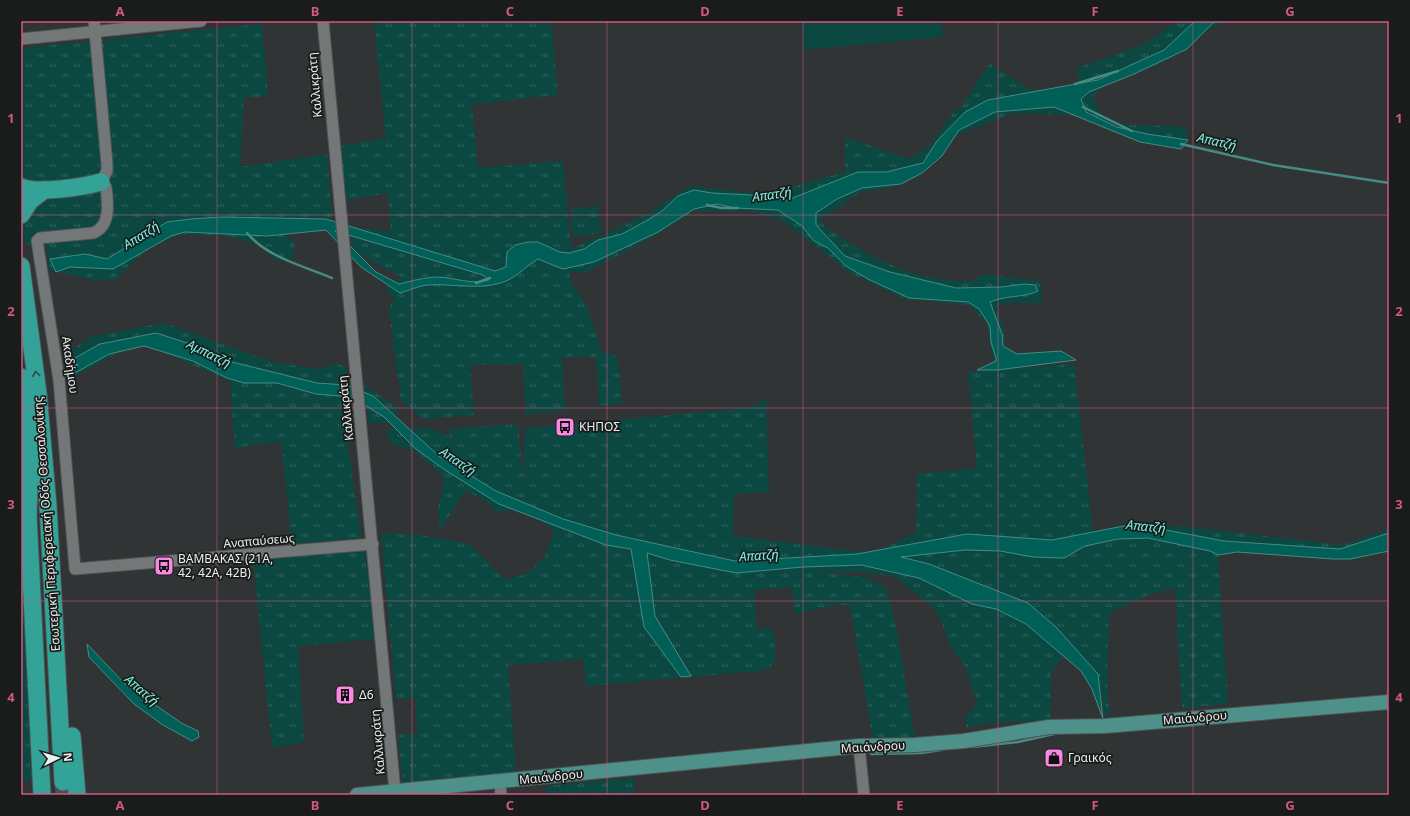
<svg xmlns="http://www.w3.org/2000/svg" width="1410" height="816" viewBox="0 0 1410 816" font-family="'Noto Sans',sans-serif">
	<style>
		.grass { fill: url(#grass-tufts) }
		.pitch { fill: #0c4842 }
		.water { fill: #006057; stroke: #478b85; fill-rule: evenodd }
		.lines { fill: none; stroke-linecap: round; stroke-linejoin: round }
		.stream { stroke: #478b85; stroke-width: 2.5 }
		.highway-tunnel { stroke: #4d5050; stroke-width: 17; stroke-dasharray: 17 8; stroke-linecap: butt }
		.minor-casing { stroke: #505353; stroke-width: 13 }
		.major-casing { stroke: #505353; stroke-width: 16 }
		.highway-casing { stroke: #505353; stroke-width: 19 }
		.minor { stroke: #747777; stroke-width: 11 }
		.major { stroke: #4e918a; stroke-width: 14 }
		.highway { stroke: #34a397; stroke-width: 17 }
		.oneway { stroke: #24524d }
		.grid { fill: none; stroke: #cf5887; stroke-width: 1; stroke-opacity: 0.55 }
		.labels { text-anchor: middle; stroke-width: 3.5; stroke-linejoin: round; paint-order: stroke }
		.street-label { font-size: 12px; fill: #edefef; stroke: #1a1c1b }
		.poi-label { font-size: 12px; fill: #edefef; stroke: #1a1c1b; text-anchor: start }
		.water-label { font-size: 13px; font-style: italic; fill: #7cefe0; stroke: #1a1c1b }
		.neatline { fill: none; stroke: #cf5887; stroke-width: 1.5 }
		.grid-label { font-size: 13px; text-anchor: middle; font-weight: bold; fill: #cf5887 }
	</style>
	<defs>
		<pattern id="grass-tufts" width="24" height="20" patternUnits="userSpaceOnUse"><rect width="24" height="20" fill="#0c4842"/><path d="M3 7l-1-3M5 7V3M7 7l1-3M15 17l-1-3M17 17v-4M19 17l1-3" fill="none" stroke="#30635e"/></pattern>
	</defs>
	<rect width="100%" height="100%" fill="#313434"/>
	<!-- grass -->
	<g class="grass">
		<path d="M374,21H551L558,95L472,104L478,168L563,161L571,249L649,213L690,186L779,196L795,186L845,172V137L909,159L930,146L956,109H960L990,63L1030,90L1080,87L1077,68L1145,44L1177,21H1234L1220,24L1199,34L1184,51L1146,70L1110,83L1099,90L1093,97C1101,137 1157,121 1185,128L1188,140L1180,149L1140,142L1075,115L1014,113L956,135L929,168L888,188L860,192L819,221C847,244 892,270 928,277C943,280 958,281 973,281L983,274L1041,281L1042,303H1002L996,310L1004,327L1005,347L1010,356L998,365L992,355L987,324L969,305L905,299L850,273L781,220L751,211H694L652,237L587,272H569L572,284L588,308L601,350L618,357L622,403L599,406L596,357H562L565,410L526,415L523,364L470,365L474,415L423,419L401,401L389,310L394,299L385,288L401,277L354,251L350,226L391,232L388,193L346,200L340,146L386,138Z"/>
		<polygon points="262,24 268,96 244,98 240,167 327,154 332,215 329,221 331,231 284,233 295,244 292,258 276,261 263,246 229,236 181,234 148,248 115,280 93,280 48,270 47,247 25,244 21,227 21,48"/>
		<polygon points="598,206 601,233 573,237 571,209"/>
		<polygon points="164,323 272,362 319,369 338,363 347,369 342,401 361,538 292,544 281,441 235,448 230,381 151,347 128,347 64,382 65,354 93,336"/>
		<path d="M1074,364L1093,531L1134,524L1189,527L1343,545L1389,529V544L1348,559L1237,552L1218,555L1228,704L1182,708L1175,588L1151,594L1109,613L1107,692L1110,714L1105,718L1098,674L1026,624L1063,656L1051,674V720L989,723L954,730L966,727V716L978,702L971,688L968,671L951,647L937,611L894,576L858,572H814L864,577L886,587L897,631L915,739H873L850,605H836L795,614L792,587L754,590L757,629L772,628C775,647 784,668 758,671L586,686L583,659L508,665L516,772L403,782L398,735L418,733L415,698L396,699L381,533L420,535L470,544L504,579L527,574L545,556L554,532L531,512L507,510L496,512L485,500L465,491L440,530L438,507L444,483L441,474L413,450L390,443L386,429L429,428L450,437L449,429L518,424L523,480L525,428L749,408L766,399L769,492L734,494L733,536L873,553L916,533L917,474L977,468L968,372Z"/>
		<polygon points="364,385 398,408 393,422 369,424"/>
		<polygon points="21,523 32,779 21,781"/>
		<polygon points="365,548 375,639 298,646 304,742 272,748 253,559"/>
		<polygon points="634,778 635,795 546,795 546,786"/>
	</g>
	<!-- pitch -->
	<polygon class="pitch" points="802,21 941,21 943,37 804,50"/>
	<!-- water -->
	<g class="water">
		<path d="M1195,21H1215L1187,49L1134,74L1089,92L1081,99L1086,112L1117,127L1147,134L1188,140L1181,149L1140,142L1054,107L995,112L959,130L942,156L922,173L901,184L862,188L837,199L816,213V225L845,256L890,272L956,288L1001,287L1025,284L1035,285L1038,291C1023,298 1006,295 990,302L1002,334L1003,346L1017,354L1061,351L1076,360L997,370H977L996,361V358L991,342L990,326L979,309L968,302L909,298L868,279L846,266L828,248L814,241L802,226L778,210L735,208L717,204L694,209L658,232L594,262L563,269L538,259C527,265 520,274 510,279C487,292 452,283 427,285C418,286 408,291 400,293L361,267L326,230L267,236L185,232L171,236L113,269L70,267L56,272L50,259L85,254L107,259L167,222L191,219L221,217L326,219L495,271L506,267L507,252L515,245L528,242H538L560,252L569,253L584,249L598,240L622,234L646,221L662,211L678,196L694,190L712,193L770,196L785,201L858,172H886L923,163L937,141L965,112L988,100L1098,80L1164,50ZM335,231L483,275L489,280C470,285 457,278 439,277C425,277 412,281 399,284L376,272Z"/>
		<polygon points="156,333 200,347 232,362 317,383 346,385 373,396 440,457 496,491 563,519 616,535 735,561 857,554 967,534 1052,540 1134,524 1224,541 1340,549 1389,533 1389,551 1350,559 1333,559 1237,552 1218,555 1210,551 1148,538 1118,539 1085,546 1064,558 1033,557 1000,551 965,550 901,557 929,564 1028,603 1056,627 1098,674 1103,719 1092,689 1081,671 1026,624 996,609 972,604 919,578 861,565 803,567 736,573 670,560 647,553 655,616 691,676 681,677 644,627 631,549 606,545 499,504 445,470 416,449 384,417 368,407 341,396 316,394 277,383 244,383 227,378 193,361 144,346 109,354 75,373 73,359 100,344"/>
		<polygon points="87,644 126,685 183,724 198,731 199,737 192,741 163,725 134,704 89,657"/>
	</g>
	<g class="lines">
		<!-- stream -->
		<g class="stream">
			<polyline points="1075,84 1118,71"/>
			<polyline points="1083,107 1132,131"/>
			<polyline points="1181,144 1273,165 1389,183"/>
			<polyline points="707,205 722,208 738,208"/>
			<path d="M247,233C267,257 303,266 332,278"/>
			<polyline points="476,283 490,278"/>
			<polyline points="70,370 77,365"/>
			<polyline points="972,747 1018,742 1054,734"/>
			<polyline points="871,754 921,753 941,750"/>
		</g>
		<!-- highway-tunnel -->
		<polyline class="highway-tunnel" points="63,782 64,795"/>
		<defs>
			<g id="minor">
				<path d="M94,21L107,164V171L101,182L106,187C108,204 111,226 93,233L40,238L37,241L59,380L75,569L373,544"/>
				<polyline points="323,21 395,792"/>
				<polyline points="21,39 201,21"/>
				<polyline points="859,746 864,795"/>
				<polyline points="500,782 501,795"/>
			</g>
			<polyline id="major" points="357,795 859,746 915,745 964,741 1049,727 1105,726 1389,702"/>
			<g id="highway">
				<path d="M21,187C38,194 83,187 101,182"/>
				<polyline points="21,215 30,201 44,190"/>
				<polyline points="21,266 38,393 48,506 63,782"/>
				<polyline points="21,377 33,464"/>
				<polyline points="30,453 28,516 42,795"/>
				<polyline points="72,736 77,795"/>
			</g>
		</defs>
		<!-- minor casing -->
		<use href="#minor" class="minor-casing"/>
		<!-- major casing -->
		<use href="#major" class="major-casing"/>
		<!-- highway casing -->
		<use href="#highway" class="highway-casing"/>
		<!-- minor -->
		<use href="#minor" class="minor"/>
		<!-- major -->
		<use href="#major" class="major"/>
		<!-- highway -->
		<use href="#highway" class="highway"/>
	</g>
	<!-- one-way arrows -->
	<defs><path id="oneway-chevron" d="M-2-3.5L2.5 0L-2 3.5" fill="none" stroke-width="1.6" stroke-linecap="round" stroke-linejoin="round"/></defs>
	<use class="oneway" href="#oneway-chevron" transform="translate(36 374) rotate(-97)"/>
	<!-- grid -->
	<path class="grid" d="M217,21V795M412,21V795M607,21V795M803,21V795M998,21V795M1193,21V795M21,215H1389M21,408H1389M21,601H1389"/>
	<!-- icons -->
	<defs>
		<symbol id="bus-square" viewBox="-11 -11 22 22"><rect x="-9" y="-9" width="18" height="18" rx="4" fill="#fb87e5" stroke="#1a1c1b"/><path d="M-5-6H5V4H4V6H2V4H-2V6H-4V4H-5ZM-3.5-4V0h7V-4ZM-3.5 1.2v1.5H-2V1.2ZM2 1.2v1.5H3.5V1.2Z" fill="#111"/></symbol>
		<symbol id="building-square" viewBox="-11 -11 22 22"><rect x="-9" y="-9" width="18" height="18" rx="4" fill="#fb87e5" stroke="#1a1c1b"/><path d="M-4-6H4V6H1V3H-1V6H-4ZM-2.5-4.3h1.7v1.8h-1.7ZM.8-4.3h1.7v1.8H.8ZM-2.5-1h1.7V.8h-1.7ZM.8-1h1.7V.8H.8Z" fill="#111"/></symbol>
		<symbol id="shop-square" viewBox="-11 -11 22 22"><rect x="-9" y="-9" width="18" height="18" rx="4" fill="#fb87e5" stroke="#1a1c1b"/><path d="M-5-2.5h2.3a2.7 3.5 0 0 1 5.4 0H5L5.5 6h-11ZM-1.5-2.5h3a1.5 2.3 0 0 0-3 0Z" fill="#111"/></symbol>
	</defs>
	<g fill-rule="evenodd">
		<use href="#bus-square" x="554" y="416" width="22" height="22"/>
		<use href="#bus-square" x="153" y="555" width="22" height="22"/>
		<use href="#building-square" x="334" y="684" width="22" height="22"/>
		<use href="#shop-square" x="1043" y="747" width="22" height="22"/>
	</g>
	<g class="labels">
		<!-- street labels -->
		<g class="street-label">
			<text transform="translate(315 85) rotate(-95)" y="4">Καλλικράτη</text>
			<text transform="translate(70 365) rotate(82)" y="4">Ακαδήμου</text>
			<text transform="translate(346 408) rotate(-96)" y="4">Καλλικράτη</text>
			<text transform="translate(47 524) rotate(-94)" y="4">Εσωτερική Περιφερειακή Οδός Θεσσαλονίκης</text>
			<text transform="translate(259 541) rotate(-5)" y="4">Αναπαύσεως</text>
			<text transform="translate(1195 718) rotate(-5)" y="4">Μαιάνδρου</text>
			<text transform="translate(378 742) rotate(-95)" y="4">Καλλικράτη</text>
			<text transform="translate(873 747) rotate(-3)" y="4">Μαιάνδρου</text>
			<text transform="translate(551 777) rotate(-6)" y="4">Μαιάνδρου</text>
		</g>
		<!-- poi labels -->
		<g class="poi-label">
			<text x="579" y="431">ΚΗΠΟΣ</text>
			<text x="178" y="563">ΒΑΜΒΑΚΑΣ (21Α,<tspan x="178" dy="14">42, 42Α, 42Β)</tspan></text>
			<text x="359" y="699">Δ6</text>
			<text x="1068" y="762">Γραικός</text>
		</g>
		<!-- water labels -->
		<g class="water-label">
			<text transform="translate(1217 141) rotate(13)" y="5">Απατζή</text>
			<text transform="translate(772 194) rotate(-8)" y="5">Απατζή</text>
			<text transform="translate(141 235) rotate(-32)" y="5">Απατζή</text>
			<text transform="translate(209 353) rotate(26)" y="5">Αμπατζή</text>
			<text transform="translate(458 461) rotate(34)" y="5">Απατζή</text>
			<text transform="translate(1146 526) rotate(6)" y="5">Απατζή</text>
			<text transform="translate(759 555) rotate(-4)" y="5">Απατζή</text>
			<text transform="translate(142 690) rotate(41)" y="5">Απατζή</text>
		</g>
	</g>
	<!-- border -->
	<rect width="1410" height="816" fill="none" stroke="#1a1c1b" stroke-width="44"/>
	<!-- north arrow -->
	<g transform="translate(58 758) rotate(85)" stroke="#1a1c1b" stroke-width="3" paint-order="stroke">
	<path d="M0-3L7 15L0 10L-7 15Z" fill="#edefef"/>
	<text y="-6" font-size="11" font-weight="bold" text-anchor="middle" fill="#edefef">N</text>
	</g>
	<rect x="22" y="22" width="1366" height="772" class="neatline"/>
	<g class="grid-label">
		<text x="120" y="16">A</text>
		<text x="315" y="16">B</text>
		<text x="510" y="16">C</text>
		<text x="705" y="16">D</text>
		<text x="900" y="16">E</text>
		<text x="1095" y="16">F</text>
		<text x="1290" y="16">G</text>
		<text x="11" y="123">1</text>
		<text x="1399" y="123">1</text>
		<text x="11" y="316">2</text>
		<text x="1399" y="316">2</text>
		<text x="11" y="509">3</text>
		<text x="1399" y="509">3</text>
		<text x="11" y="702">4</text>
		<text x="1399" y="702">4</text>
		<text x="120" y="810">A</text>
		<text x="315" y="810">B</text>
		<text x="510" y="810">C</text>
		<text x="705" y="810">D</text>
		<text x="900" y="810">E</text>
		<text x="1095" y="810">F</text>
		<text x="1290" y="810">G</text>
	</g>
</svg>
